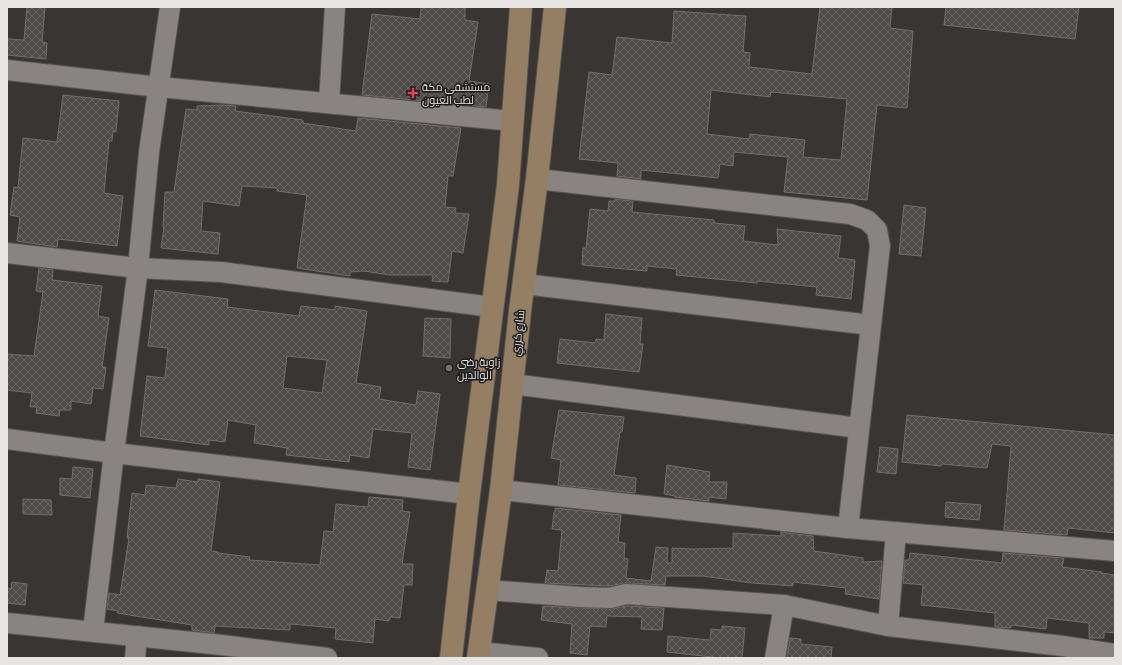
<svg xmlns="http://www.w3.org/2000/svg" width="1122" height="665" viewBox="0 0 1122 665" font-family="'Sofia Sans Condensed',Cairo,sans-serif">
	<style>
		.building { fill: url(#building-cross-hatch); stroke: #736e6b; fill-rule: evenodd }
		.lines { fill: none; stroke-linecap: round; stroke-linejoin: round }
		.street-casing { stroke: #585452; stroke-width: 22 }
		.secondary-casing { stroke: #585452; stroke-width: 24 }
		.street { stroke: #898381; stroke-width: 20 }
		.secondary { stroke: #947f65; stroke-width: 22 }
		.health-dot { fill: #e0444e; stroke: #1f1d1c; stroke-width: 1.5 }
		.worship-dot { fill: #6b7280; stroke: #1f1d1c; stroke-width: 1.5 }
		.labels { text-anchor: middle; stroke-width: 3; stroke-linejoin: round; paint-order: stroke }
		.poi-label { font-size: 11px; fill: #e7e4e3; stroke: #1f1d1c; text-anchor: start }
		.street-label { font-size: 11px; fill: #e7e4e3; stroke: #1f1d1c }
	</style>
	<defs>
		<pattern id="building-cross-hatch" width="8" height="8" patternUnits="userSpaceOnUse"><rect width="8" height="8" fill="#504b49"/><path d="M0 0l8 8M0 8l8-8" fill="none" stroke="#696563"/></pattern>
	</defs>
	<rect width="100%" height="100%" fill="#393532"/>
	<!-- building -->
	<g class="building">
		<polygon points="27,7 45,7 42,42 47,43 46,59 7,55 7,39 24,40"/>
		<polygon points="421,7 465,7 465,20 478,22 469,81 489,84 486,107 362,95 372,14 420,19"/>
		<path d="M820,7H892L890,28L913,31L907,108L877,105L867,200L784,192L788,157L734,152L733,166L720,164L718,178L641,170V179L617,176L618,163L579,159L589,72L612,75L617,37L672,43L674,11L746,16L743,52L750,53L749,67L812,74ZM711,90L770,97L771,92L847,99L841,160L803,157L805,140L750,134L749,139L707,134Z"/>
		<polygon points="946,7 1079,7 1075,39 944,25"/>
		<polygon points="63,95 119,101 116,132 113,131 112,141 109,141 104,193 123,196 117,246 58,239 57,247 17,241 20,217 10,215 14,187 18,188 23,138 57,142"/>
		<polygon points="222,105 236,106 235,111 303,120 303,123 356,131 358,118 461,128 453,176 448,176 445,207 456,208 455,213 469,214 463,253 452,251 448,282 432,281 433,275 389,275 364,271 350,272 350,276 297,268 307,195 277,191 277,188 242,186 239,206 203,201 201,231 220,233 218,254 161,248 164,227 163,227 165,192 174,192 186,109 197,110 197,106"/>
		<polygon points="615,199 633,201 632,212 714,220 714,223 745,226 743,241 778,245 777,229 841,236 838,258 855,260 851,299 816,295 817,287 757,281 757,283 676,275 677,269 647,266 647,271 582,265 583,248 586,248 590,209 608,211 609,201 615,201"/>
		<polygon points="904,205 926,208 921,256 899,254"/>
		<polygon points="39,268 53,270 52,280 102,286 98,316 109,318 102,367 106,367 103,389 93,388 91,404 71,401 71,410 60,410 59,416 36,413 37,407 30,407 32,393 7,390 7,354 34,356 43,292 36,291"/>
		<path d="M155,290L228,299L227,307L299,316L301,306L335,310V306L367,311L356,383L381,387L379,399L416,405L418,391L440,394L430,470L408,467L412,433L373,429L369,458L350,455L349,462L286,455L287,448L254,443L256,425L228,420L225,442L209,440V445L140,436L147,376L165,378L168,348L148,346ZM287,356L327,360L322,393L283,388Z"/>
		<polygon points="606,314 642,318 640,344 643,344 639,372 557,363 560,339 595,343 596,339 604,340"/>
		<polygon points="425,318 451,319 450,358 423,356"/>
		<polygon points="559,410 624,417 622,432 620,432 614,475 636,478 635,493 558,485 561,460 551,458"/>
		<polygon points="907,415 1115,435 1115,533 1068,528 1067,535 1004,530 1011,446 992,444 987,468 942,464 941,466 902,462"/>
		<polygon points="880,447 898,449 896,474 877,472"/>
		<polygon points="667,465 710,472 709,482 727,482 726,499 709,497 709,501 675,497 675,496 664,494"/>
		<polygon points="73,467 93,469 90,498 60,495 60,478 72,479"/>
		<polygon points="178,479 198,482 198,479 220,482 211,551 218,552 218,553 250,557 249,560 320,565 324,531 333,532 336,504 368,507 369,497 403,500 402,511 410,512 402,564 413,564 412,585 404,585 400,618 390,617 389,621 375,619 373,643 335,639 336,628 290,624 290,630 215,626 214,633 192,630 192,625 117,613 118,611 107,609 109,593 120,595 129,538 127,538 132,493 145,495 146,485 176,488"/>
		<polygon points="23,499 51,500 52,515 23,514"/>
		<polygon points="946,502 981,505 979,520 945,517"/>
		<polygon points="555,508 621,515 618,542 625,543 624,558 628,559 626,578 651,581 656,547 668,548 667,563 672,563 672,548 693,549 733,548 733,533 781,536 781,532 813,536 814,551 863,558 863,562 882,561 879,599 845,594 846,588 793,582 793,586 752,583 703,576 666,576 665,585 627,583 609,586 545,583 547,570 558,571 562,530 552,529 554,512 555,512"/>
		<polygon points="910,553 1002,563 1003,553 1064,558 1062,567 1102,572 1101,573 1115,575 1115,633 1104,632 1104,638 1089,638 1089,623 1047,618 1046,629 1011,625 1011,628 995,627 995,613 921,605 923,585 903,583 905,560 909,560"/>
		<polygon points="12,582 27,584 25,605 7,603 7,588 11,589"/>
		<polygon points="543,606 610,609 627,606 664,608 662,630 641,629 642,617 607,616 606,627 590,626 587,655 570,653 572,624 541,620"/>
		<polygon points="722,626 745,628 742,658 721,658 667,652 668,636 710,640 711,629 722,630"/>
		<polygon points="790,638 801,639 801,644 832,647 831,658 787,658"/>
	</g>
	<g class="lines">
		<defs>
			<g id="street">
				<polyline points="7,70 159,87 513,121"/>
				<polyline points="329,102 335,7"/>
				<polyline points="537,179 850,214 867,220 877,230 880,246 848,528"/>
				<polyline points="7,253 138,268 221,272 492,307"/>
				<polyline points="524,284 871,325"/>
				<polyline points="512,384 859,428"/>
				<polyline points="7,439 114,453 469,494"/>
				<polyline points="501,490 848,528 1115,551"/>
				<polyline points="487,590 580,597 610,598 626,594 784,605"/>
				<polyline points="7,623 222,645 327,658"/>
				<polyline points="888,626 896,532"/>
				<polyline points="93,631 114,453 138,268 149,152 170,7"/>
				<polyline points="479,652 538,658"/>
				<polyline points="135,658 137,636"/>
				<polyline points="775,658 784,605 888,626 1063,646 1115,654"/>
			</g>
			<g id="secondary">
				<polyline points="451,658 469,494 508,185 521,7"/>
				<polyline points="478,658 501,490 520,311 537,179 555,7"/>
			</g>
		</defs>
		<!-- street casing -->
		<use href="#street" class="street-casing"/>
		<!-- secondary casing -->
		<use href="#secondary" class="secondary-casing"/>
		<!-- street -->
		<use href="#street" class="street"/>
		<!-- secondary -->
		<use href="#secondary" class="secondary"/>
	</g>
	<!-- markers -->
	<path class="health-dot" d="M411 87h4v4h4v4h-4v4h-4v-4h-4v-4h4z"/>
	<circle class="worship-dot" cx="449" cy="368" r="4"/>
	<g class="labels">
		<!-- poi labels -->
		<g class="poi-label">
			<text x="422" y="91">مستشفى مكة<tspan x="422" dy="13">لطب العيون</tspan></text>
			<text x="457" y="366">زاوية رضى<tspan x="457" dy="13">الوالدين</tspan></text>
		</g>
		<!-- street labels -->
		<g class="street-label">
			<text transform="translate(518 333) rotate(-84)" y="4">شارع كرري</text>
		</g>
	</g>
	<!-- border -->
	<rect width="1122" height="665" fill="none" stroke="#e7e4e3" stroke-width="16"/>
</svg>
